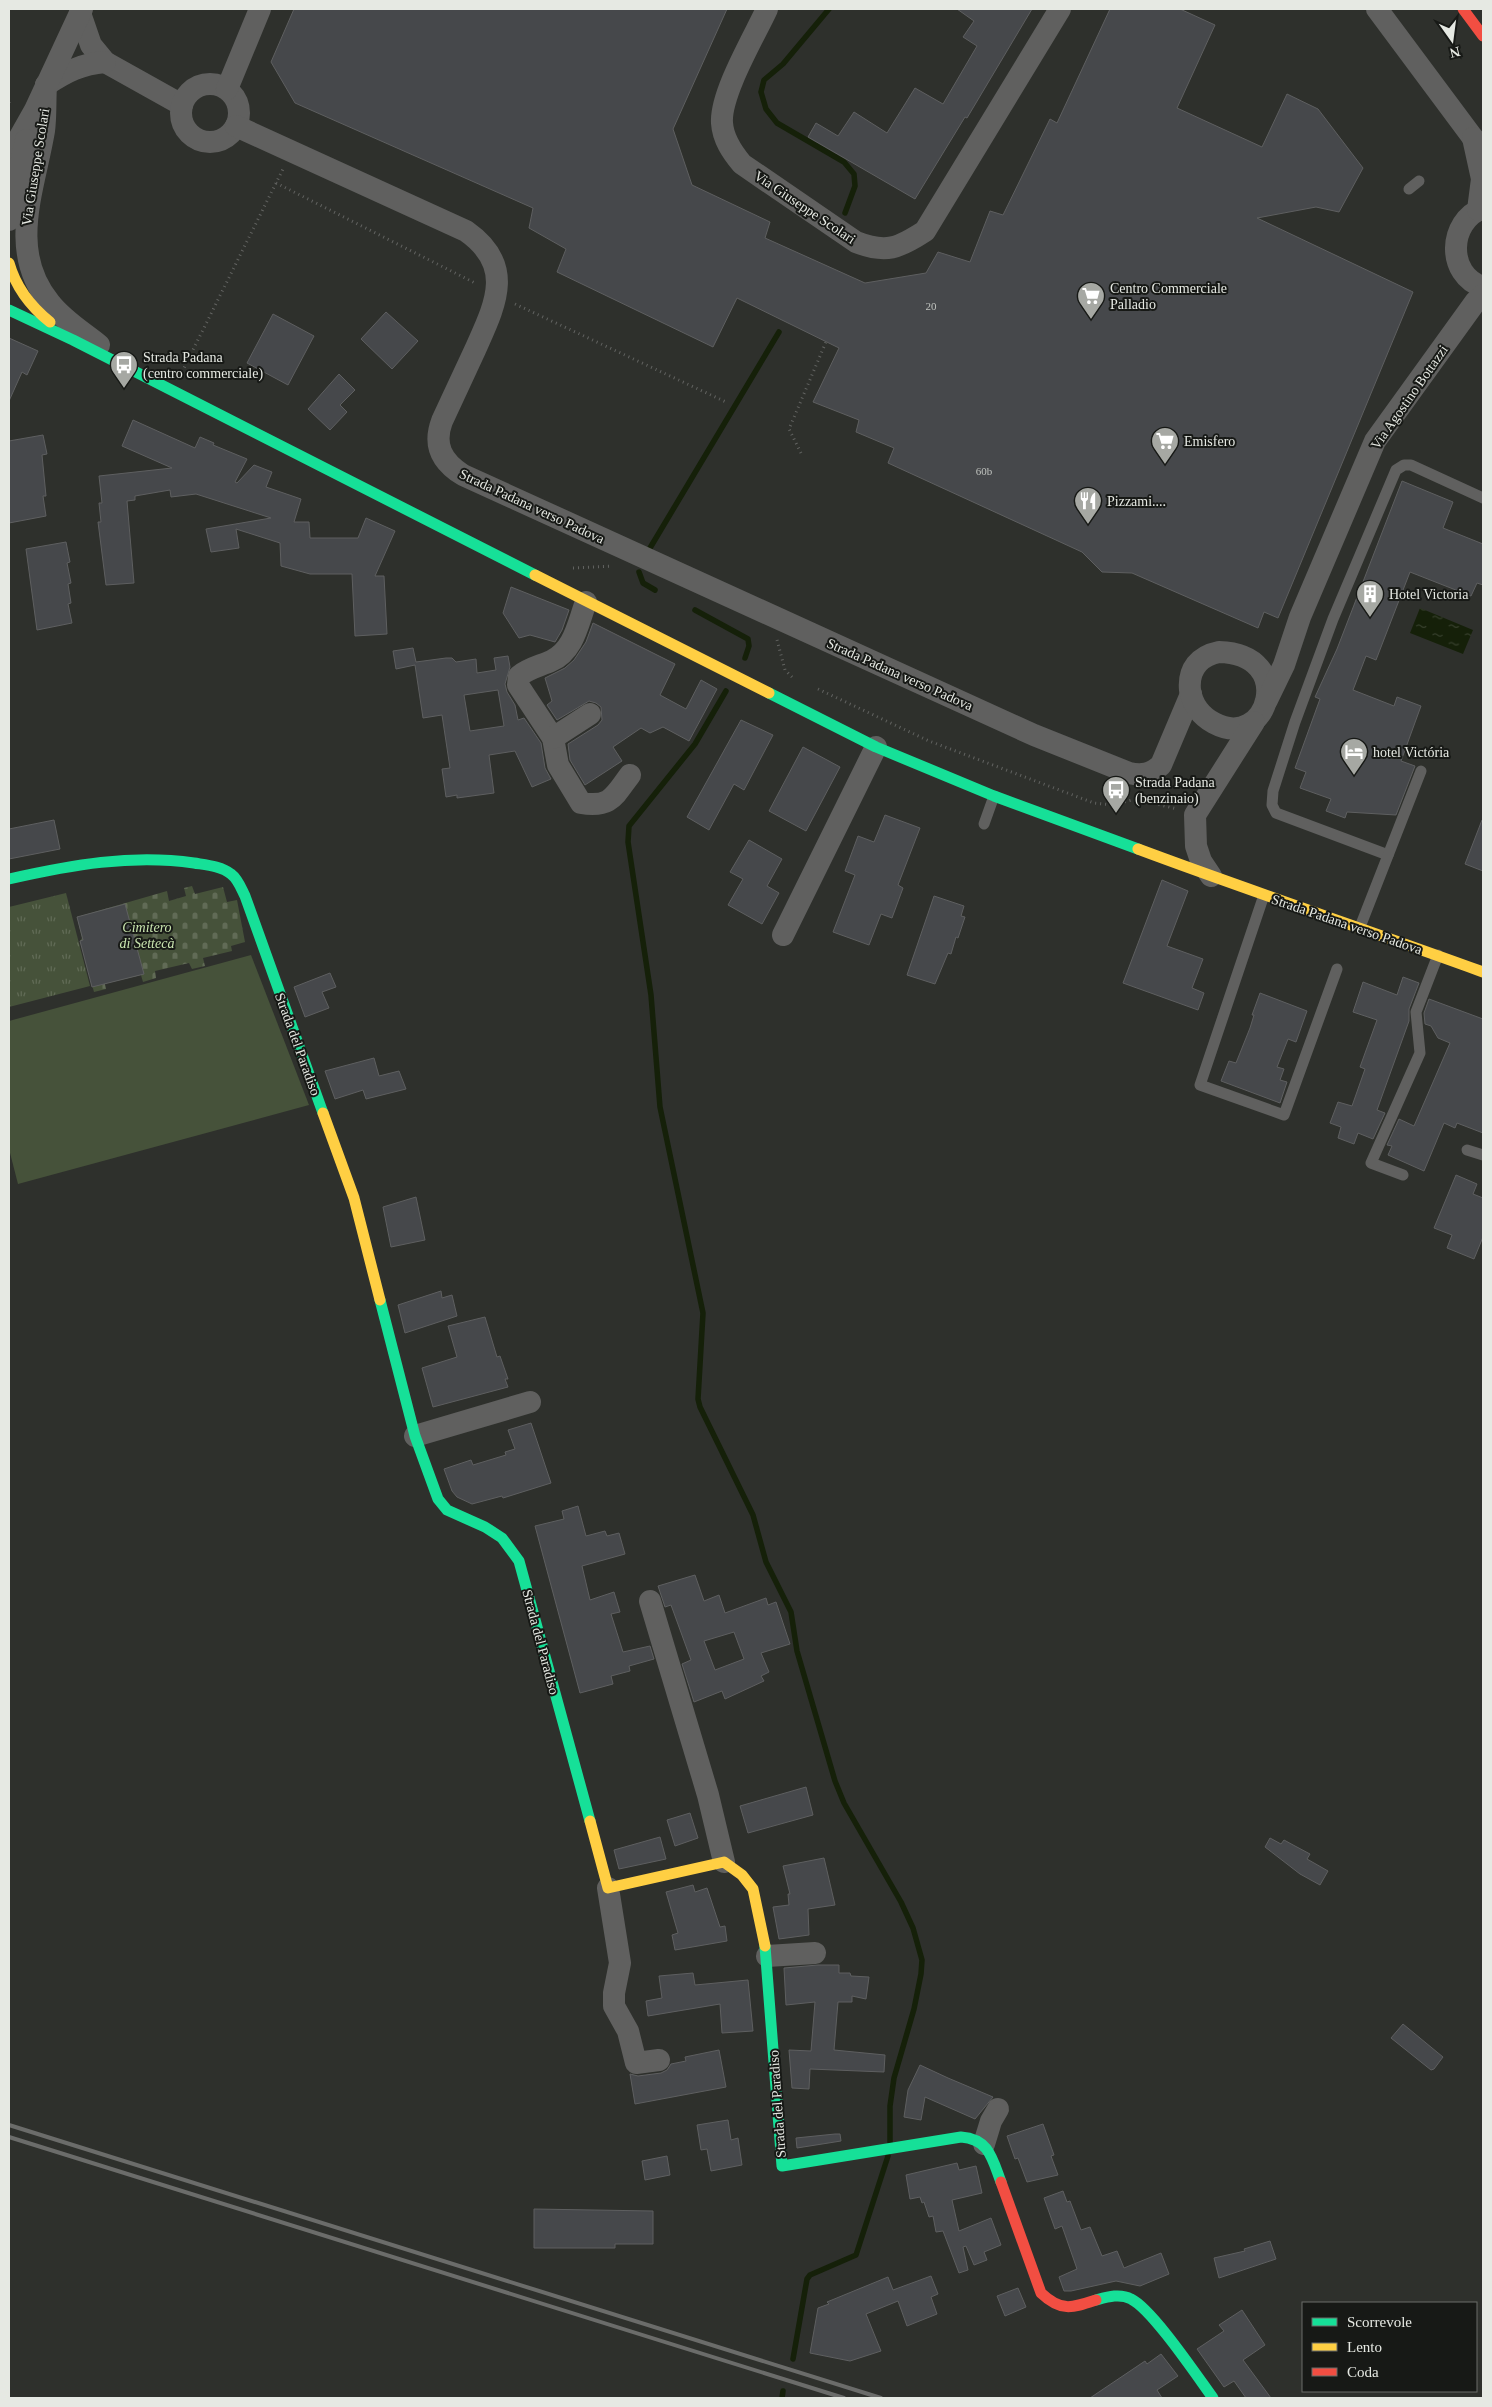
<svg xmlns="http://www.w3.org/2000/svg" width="1492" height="2407" viewBox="0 0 1492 2407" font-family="Georgia,serif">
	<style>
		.cemetery { fill: url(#cemetery-stones) }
		.park { fill: url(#park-tufts) }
		.pitch { fill: #46523a }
		.water { fill: url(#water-ripples) }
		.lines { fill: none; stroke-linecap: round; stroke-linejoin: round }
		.stream { stroke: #152009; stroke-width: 5.5 }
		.building { fill: #46484b; stroke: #5e5f60; fill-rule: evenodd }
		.path { stroke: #626361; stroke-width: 3; stroke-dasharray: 1 4; stroke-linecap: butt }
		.lane { stroke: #60605f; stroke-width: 11 }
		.street { stroke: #60605f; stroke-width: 22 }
		.fast { stroke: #16e098; stroke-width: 11 }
		.slow { stroke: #ffcf43; stroke-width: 11 }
		.jam { stroke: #f24e42; stroke-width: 11 }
		.rail { stroke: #6b6c6a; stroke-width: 4 }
		.labels { text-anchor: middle; stroke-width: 4; stroke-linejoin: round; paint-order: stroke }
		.number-label { font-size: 11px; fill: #bec1bd }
		.street-label { font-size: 14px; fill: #e6e9e3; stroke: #171916 }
		.poi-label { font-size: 14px; fill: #e6e9e3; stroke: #171916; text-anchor: start }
		.park-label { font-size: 14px; font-style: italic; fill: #c9e5af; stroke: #171916 }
	</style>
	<defs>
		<pattern id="cemetery-stones" width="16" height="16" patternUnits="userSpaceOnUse" patternTransform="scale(1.25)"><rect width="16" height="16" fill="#46523a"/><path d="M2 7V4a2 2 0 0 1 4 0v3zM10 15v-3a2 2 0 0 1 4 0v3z" fill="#616b56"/></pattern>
		<pattern id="park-tufts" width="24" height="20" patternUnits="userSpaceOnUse" patternTransform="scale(1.25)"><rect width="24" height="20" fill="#46523a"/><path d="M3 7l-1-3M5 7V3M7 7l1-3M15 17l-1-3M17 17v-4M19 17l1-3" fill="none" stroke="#616b56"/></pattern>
		<pattern id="water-ripples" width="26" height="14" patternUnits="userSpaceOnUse" patternTransform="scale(1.25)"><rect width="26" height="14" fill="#152009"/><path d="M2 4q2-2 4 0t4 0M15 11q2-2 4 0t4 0" fill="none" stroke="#37402d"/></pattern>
	</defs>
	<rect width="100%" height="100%" fill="#2e302c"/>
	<!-- cemetery -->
	<polygon class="cemetery" points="192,886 195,894 223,887 227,902 237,900 245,942 231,946 232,951 203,958 205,966 192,969 189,963 155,971 156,978 143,982 141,975 112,982 111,978 104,980 106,989 94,992 80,941 82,938 77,917 167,891 169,901 186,896 184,888"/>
	<!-- park -->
	<polygon class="park" points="66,893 90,986 9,1007 9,907"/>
	<!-- pitch -->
	<polygon class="pitch" points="251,955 309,1105 18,1184 9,1149 9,1021"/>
	<!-- water -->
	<polygon class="water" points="1420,608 1473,630 1463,654 1410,633"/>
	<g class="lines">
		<!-- stream -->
		<g class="stream">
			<polyline points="829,9 783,64 764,80 761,92 766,109 777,123 844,162 854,174 855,186 845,213"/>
			<polyline points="650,548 779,332"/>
			<polyline points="639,572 643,583 655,590"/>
			<polyline points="695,610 748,639 749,646 745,658"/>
			<polyline points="726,691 695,744 629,826 628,842 651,995 660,1107 703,1313 698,1399 700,1407 753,1515 766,1562 791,1612 797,1651 835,1781 844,1803 901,1902 913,1928 922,1960 921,1974 914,2009 894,2078 890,2106 890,2142"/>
			<polyline points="793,2359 807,2279 810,2275 856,2255 888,2156"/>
			<polyline points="782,2398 783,2391"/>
		</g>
	</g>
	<!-- building -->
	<g class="building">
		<polygon points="294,9 727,9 673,129 692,185 770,222 765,238 865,283 926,273 938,252 970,262 990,211 1003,215 1050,119 1057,123 1110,9 1180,9 1215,25 1177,108 1262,147 1287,94 1318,109 1363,168 1339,212 1316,207 1257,218 1413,292 1278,618 1264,612 1258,628 1132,573 1102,572 1082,552 888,463 894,448 856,432 859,420 813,402 839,348 737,298 713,347 557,272 566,249 529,228 533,208 295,103 271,62"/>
		<polygon points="957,9 1032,9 967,118 965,117 915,199 808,137 816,123 838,136 854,112 887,133 915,88 943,104 977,46 963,37 974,21"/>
		<polygon points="386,312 418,341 392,369 361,339"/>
		<polygon points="273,314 314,336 288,385 247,363"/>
		<polygon points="9,338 38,351 27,375 22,372 9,401"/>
		<polygon points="339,374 355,390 340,405 347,412 330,430 308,409"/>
		<polygon points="133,420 195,448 200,437 214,443 213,445 247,459 235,482 237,483 254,465 272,472 266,487 301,499 294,522 309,522 310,538 358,538 366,518 395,531 375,576 384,576 387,634 355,636 352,574 310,574 281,566 280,543 236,529 239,548 211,552 206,529 271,518 196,494 171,497 170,490 135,496 135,500 127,501 134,583 106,585 98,522 101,522 99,503 102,503 99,476 172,468 122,446"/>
		<polygon points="43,435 47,454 42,455 46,496 43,496 46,516 9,523 9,441"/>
		<polygon points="1402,481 1453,502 1443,528 1483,544 1483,585 1477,583 1471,596 1410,572 1376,660 1366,656 1353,690 1394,706 1397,697 1421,706 1401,761 1415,766 1396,815 1347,812 1345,818 1326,811 1331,799 1300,788 1306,772 1295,768 1320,699 1315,697 1337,649"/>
		<polygon points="66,542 70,562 67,563 71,583 68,584 71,603 68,604 72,623 37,630 26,549"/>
		<polygon points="511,587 569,610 562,630 555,642 530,635 519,638 503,613"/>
		<polygon points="593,623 675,664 660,695 686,709 701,680 717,689 689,741 663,727 650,733 641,728 613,747 622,761 585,785 570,760 568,744 598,725 602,720 601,707 596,703 589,701 557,720 547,705 552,701 545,678 565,668 574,660 586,642"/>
		<path d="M413,648L416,662L446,658H452L456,662L476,659L477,673L496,670L494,658L508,656L510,667L505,684L507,692L515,705L518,720L524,718L541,743L545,768L551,779L532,787L515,751L489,755L494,793L457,798V795L446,797L442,769L450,768L442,715L423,718L415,665L396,669L393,651ZM498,690L504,726L470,731L464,695Z"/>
		<polygon points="741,720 773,735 744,790 734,784 709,830 687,817"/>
		<polygon points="803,747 840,767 806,831 769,811"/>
		<polygon points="885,815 920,828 898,885 903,888 892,918 881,914 869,945 833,932 855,875 845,871 858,836 874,842"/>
		<polygon points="54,820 60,849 9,859 9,829"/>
		<polygon points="1482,820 1483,820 1483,871 1465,864"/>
		<polygon points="749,840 782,859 767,886 779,893 762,924 728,905 743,879 730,872"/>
		<polygon points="1162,880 1188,891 1167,946 1203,959 1192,988 1204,993 1198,1010 1123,983"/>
		<polygon points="934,896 964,906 961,916 965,917 958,938 956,937 951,954 948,953 935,984 907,975"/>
		<polygon points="125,904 144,974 92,987 80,941 83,940 77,917"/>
		<polygon points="330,973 336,987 322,992 329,1008 305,1017 294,987"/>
		<polygon points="1403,977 1419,983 1409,1009 1409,1021 1377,1110 1385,1113 1373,1139 1358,1133 1354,1144 1338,1138 1341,1127 1330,1123 1338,1102 1352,1106 1365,1069 1360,1067 1377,1020 1353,1012 1363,982 1397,995"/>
		<polygon points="1260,993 1307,1011 1296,1042 1288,1039 1277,1067 1284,1069 1280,1080 1287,1082 1280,1103 1221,1081 1229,1061 1236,1063 1250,1028 1254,1015 1252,1015"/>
		<polygon points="1429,999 1483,1019 1483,1133 1457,1123 1455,1128 1444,1123 1424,1171 1388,1155 1392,1146 1387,1145 1399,1119 1414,1126 1450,1043 1438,1038 1431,1026 1425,1024 1424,1013"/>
		<polygon points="374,1058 379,1076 399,1071 406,1089 366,1099 363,1090 335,1099 325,1071"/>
		<polygon points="1456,1175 1477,1184 1473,1194 1483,1198 1483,1237 1474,1259 1447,1248 1452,1235 1434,1228"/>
		<polygon points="416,1197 425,1240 391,1247 383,1207"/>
		<polygon points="441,1291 442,1298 452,1295 457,1316 405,1333 398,1305"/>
		<polygon points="485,1317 497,1357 500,1356 508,1379 505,1379 508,1387 433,1407 422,1368 457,1357 448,1326"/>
		<polygon points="531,1423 551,1483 503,1498 502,1496 472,1504 457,1497 452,1491 444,1469 471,1460 473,1465 506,1455 505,1452 515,1449 508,1430"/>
		<polygon points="578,1506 586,1536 605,1531 607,1536 619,1533 625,1554 582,1566 590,1600 614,1592 620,1612 611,1614 623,1652 650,1646 654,1659 629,1666 630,1671 611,1676 613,1684 580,1693 535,1526 564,1519 562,1511"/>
		<path d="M695,1575L704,1601L719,1595L725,1613L766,1598L768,1605L776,1602L790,1644L761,1653L769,1672L761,1676L764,1681L725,1699L722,1691L694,1702L682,1664L691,1660L671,1605L665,1607L658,1586ZM734,1632L744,1659L715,1670L704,1641Z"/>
		<polygon points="806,1787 813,1815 748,1833 740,1806"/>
		<polygon points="690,1813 698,1838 675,1846 667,1820"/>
		<polygon points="660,1837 666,1859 619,1869 614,1850"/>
		<polygon points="1270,1838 1281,1844 1284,1840 1295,1846 1310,1854 1307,1859 1328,1871 1320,1885 1300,1874 1265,1847"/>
		<polygon points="824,1858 835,1905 808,1909 809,1935 779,1939 773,1907 789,1905 788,1894 790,1894 783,1866"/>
		<polygon points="693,1885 695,1892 707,1888 720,1927 725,1926 727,1941 675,1950 672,1935 678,1933 666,1892"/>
		<polygon points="818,1965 839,1965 839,1973 850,1973 851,1976 869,1977 866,1999 852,1996 852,2002 838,2002 834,2050 885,2055 884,2072 810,2069 809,2089 792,2088 789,2050 811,2051 815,2002 786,2005 784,1968"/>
		<polygon points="693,1973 695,1985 748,1980 753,2031 722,2033 720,2004 648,2016 646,2001 662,1998 659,1976"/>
		<polygon points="1403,2024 1443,2057 1434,2069 1431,2070 1391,2038"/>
		<polygon points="719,2050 726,2087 635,2104 630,2074 638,2076 661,2073 667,2070 671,2064 686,2061 685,2057"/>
		<polygon points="920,2065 948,2078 993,2097 975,2119 925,2097 921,2120 904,2117 908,2090"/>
		<polygon points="728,2120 731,2140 738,2138 742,2165 711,2171 707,2149 701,2150 697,2125"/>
		<polygon points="1043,2124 1054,2155 1051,2156 1058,2175 1027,2182 1018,2158 1015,2159 1007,2136"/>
		<polygon points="835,2134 840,2134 841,2141 797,2148 796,2138"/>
		<polygon points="667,2156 670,2175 645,2180 642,2161"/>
		<polygon points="957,2163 959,2170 976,2166 982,2193 952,2200 959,2231 991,2218 1001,2245 984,2252 987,2260 974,2265 966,2246 963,2247 968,2270 959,2273 943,2231 936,2232 933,2216 929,2217 924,2202 922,2203 920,2197 910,2199 906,2175"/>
		<polygon points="1063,2191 1067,2202 1070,2201 1081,2230 1090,2227 1102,2256 1117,2251 1124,2268 1161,2253 1169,2274 1140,2286 1116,2281 1071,2291 1064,2291 1059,2277 1077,2269 1062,2226 1055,2229 1044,2198"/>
		<polygon points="534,2209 653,2211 653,2244 615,2244 615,2248 534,2248"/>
		<polygon points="1270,2241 1276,2259 1219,2278 1214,2258 1245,2251 1244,2249"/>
		<polygon points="931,2276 938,2294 931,2297 937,2314 907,2326 898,2301 866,2314 881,2351 850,2361 810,2353 818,2308 829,2304 827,2302 888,2277 893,2290"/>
		<polygon points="1018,2288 1026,2307 1005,2316 997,2296"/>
		<polygon points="1242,2310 1265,2345 1243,2360 1271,2398 1246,2398 1234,2381 1224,2387 1197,2349 1224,2331 1219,2325"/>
		<polygon points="1161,2354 1178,2376 1157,2390 1162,2398 1090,2398 1145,2361 1147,2364"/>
	</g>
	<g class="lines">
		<!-- path -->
		<g class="path">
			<polyline points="9,103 9,102"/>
			<polyline points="276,183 477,284"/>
			<polyline points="515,304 726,402"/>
			<polyline points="182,372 283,169"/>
			<polyline points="801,453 789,429 826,342"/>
			<polyline points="573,568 612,566"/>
			<polyline points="777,640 785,670 792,677"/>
			<polyline points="818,689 929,741 1094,803 1112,805 1136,799 1177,809"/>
		</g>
		<!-- lane -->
		<g class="lane">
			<polyline points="1409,189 1419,181"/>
			<polyline points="984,824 994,796"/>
			<polyline points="1388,855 1276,813 1272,805 1273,791 1295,722 1333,619 1396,470 1404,465 1411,465 1483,498"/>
			<polyline points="1264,895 1200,1085 1284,1115 1337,969"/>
			<polyline points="1360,927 1421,771"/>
			<polyline points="1467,1150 1483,1155"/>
			<polyline points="1403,1175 1371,1163 1420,1053 1416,1012 1438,955"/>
		</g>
		<!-- street -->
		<g class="street">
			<path d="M767,9C754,37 720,94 722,123C723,139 732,152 742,164L856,242C886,254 899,248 925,231L1060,9"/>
			<polyline points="1377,9 1473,138"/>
			<polyline points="80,13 91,45 105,62 182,105"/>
			<circle cx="210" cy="113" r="29"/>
			<path d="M46,85C45,100 46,116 44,131C34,190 7,251 50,303C63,320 83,332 99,345"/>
			<path d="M46,85C66,72 81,64 105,62"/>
			<polyline points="227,89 260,9"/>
			<path d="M236,126L466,231C516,266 495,305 475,350C464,374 453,397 442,421C433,445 442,462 463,475L1034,735L1129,773C1142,776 1151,774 1161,765L1191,694"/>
			<polyline points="9,156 35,110 82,9"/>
			<path d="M1483,208C1448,221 1446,275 1483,287"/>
			<polyline points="1478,210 1482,179 1473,138 1483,151"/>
			<polyline points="9,220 26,140"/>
			<path d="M586,602C578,623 574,651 551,661C540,666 529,668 519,676L518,685L553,738L558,765L581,803C611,808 614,796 630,775"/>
			<path d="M1219,652C1298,654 1268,752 1214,723C1201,716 1192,704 1190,690C1188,669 1199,656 1219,652Z"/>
			<polyline points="1267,700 1284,665 1300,617 1375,441 1476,301 1483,295"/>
			<polyline points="553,738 590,714"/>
			<polyline points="1211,876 1201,861 1196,846 1195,815 1254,722"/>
			<polyline points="783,935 876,747"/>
			<polyline points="415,1436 530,1402"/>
			<polyline points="650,1601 708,1795 724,1862"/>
			<polyline points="608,1888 620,1963 614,1993 614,2006 628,2031 636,2063 659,2060"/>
			<polyline points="767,1956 815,1953"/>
			<polyline points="984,2144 991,2121 998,2109"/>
		</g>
		<!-- fast -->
		<g class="fast">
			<polyline points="9,310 73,340 535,575"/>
			<polyline points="769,693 876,747 994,796 1138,849"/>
			<path d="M9,879C71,865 131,854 194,863C206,865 221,866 231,874C238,879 241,888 245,896L323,1113"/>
			<polyline points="380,1300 415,1436 438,1499 447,1510 485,1527 502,1538 519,1561 590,1821"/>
			<path d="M765,1946L782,2166L961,2137C989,2139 992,2158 1001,2182"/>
			<path d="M1096,2300C1107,2297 1120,2293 1131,2299C1152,2309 1197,2376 1213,2398"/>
		</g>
		<!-- slow -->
		<g class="slow">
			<path d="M9,263C16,288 30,306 50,322"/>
			<polyline points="535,575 769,693"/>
			<path d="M1138,849C1253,892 1368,930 1483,972"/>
			<polyline points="323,1113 354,1198 380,1300"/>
			<polyline points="590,1821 608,1888 724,1862 742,1875 753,1889 765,1946"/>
		</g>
		<!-- jam -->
		<g class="jam">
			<polyline points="1463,9 1483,36"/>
			<path d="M1001,2182L1041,2293C1061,2312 1072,2308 1096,2300"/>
		</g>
		<!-- rail -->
		<g class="rail">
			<polyline points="9,2125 881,2398"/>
			<polyline points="9,2137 844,2398"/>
		</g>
	</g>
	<!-- icons -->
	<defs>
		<symbol id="supermarket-pin" viewBox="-11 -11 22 30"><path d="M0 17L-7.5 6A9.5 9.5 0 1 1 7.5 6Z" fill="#a6a8a3" stroke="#171916"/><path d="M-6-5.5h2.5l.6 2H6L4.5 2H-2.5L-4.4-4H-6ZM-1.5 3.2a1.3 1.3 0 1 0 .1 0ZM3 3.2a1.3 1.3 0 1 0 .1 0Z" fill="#fff"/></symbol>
		<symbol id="bus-pin" viewBox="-11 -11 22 30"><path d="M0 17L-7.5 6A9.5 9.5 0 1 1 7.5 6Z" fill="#a6a8a3" stroke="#171916"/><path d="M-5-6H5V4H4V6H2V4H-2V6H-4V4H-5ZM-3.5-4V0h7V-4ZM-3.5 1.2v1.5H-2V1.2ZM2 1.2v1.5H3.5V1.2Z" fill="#fff"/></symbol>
		<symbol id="restaurant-pin" viewBox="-11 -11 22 30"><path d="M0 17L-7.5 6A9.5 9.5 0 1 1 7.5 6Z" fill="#a6a8a3" stroke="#171916"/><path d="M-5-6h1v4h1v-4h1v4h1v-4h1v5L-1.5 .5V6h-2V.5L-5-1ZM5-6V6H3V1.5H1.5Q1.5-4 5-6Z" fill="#fff"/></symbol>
		<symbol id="building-pin" viewBox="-11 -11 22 30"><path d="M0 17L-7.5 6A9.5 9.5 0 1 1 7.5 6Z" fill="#a6a8a3" stroke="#171916"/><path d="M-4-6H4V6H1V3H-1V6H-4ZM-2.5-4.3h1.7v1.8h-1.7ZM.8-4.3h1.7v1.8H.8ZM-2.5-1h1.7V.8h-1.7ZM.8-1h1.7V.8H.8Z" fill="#fff"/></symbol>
		<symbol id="hotel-pin" viewBox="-11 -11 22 30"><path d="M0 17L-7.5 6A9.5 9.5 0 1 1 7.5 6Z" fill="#a6a8a3" stroke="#171916"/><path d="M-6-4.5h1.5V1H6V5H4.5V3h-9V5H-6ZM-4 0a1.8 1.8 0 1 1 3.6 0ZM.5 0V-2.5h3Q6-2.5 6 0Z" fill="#fff"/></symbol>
	</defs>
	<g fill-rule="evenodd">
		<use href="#supermarket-pin" x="1075" y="280" width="32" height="43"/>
		<use href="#bus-pin" x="108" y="349" width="32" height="43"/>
		<use href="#supermarket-pin" x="1149" y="425" width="32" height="43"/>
		<use href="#restaurant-pin" x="1072" y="485" width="32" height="43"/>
		<use href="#building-pin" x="1354" y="578" width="32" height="43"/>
		<use href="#hotel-pin" x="1338" y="736" width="32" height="43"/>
		<use href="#bus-pin" x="1100" y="774" width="32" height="43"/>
	</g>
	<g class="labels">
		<!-- number labels -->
		<g class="number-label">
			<text x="931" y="310">20</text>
			<text x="984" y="475">60b</text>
		</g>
		<!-- street labels -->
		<g class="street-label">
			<text transform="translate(35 167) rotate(-81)" y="5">Via Giuseppe Scolari</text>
			<text transform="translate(805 207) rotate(34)" y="5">Via Giuseppe Scolari</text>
			<text transform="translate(1409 397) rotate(-55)" y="5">Via Agostino Bottazzi</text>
			<text transform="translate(532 506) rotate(25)" y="5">Strada Padana verso Padova</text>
			<text transform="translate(900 674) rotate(24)" y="5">Strada Padana verso Padova</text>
			<text transform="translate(1347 924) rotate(19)" y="5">Strada Padana verso Padova</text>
			<text transform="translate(298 1044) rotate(70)" y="5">Strada del Paradiso</text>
			<text transform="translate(541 1642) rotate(75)" y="5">Strada del Paradiso</text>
			<text transform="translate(777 2104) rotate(-94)" y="5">Strada del Paradiso</text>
		</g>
		<!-- poi labels -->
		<g class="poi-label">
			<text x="1110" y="293">Centro Commerciale<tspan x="1110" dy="16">Palladio</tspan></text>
			<text x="143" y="362">Strada Padana<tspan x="143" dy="16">(centro commerciale)</tspan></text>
			<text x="1184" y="446">Emisfero</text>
			<text x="1107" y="506">Pizzami....</text>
			<text x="1389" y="599">Hotel Victoria</text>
			<text x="1373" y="757">hotel Victória</text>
			<text x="1135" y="787">Strada Padana<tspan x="1135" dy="16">(benzinaio)</tspan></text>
		</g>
		<!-- park labels -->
		<g class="park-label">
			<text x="147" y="932">Cimitero<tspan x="147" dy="16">di Settecà</tspan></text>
		</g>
	</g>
	<!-- border -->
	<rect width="1492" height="2407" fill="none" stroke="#e6e9e3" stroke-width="20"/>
	<!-- legend -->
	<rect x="1302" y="2302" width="175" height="90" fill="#171916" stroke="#6a6c68"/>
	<rect x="1312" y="2318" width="25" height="8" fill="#16e098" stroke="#6a6c68"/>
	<text x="1347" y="2327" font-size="15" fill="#e6e9e3">Scorrevole</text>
	<rect x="1312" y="2343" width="25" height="8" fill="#ffcf43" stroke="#6a6c68"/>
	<text x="1347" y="2352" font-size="15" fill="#e6e9e3">Lento</text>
	<rect x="1312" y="2368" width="25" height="8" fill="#f24e42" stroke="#6a6c68"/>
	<text x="1347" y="2377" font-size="15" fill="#e6e9e3">Coda</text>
	<!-- north arrow -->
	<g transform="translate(1452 40) rotate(166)" stroke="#171916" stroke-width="4" paint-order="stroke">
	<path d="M0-4L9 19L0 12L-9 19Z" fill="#e6e9e3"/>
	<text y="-8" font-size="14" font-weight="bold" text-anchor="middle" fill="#e6e9e3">N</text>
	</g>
</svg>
